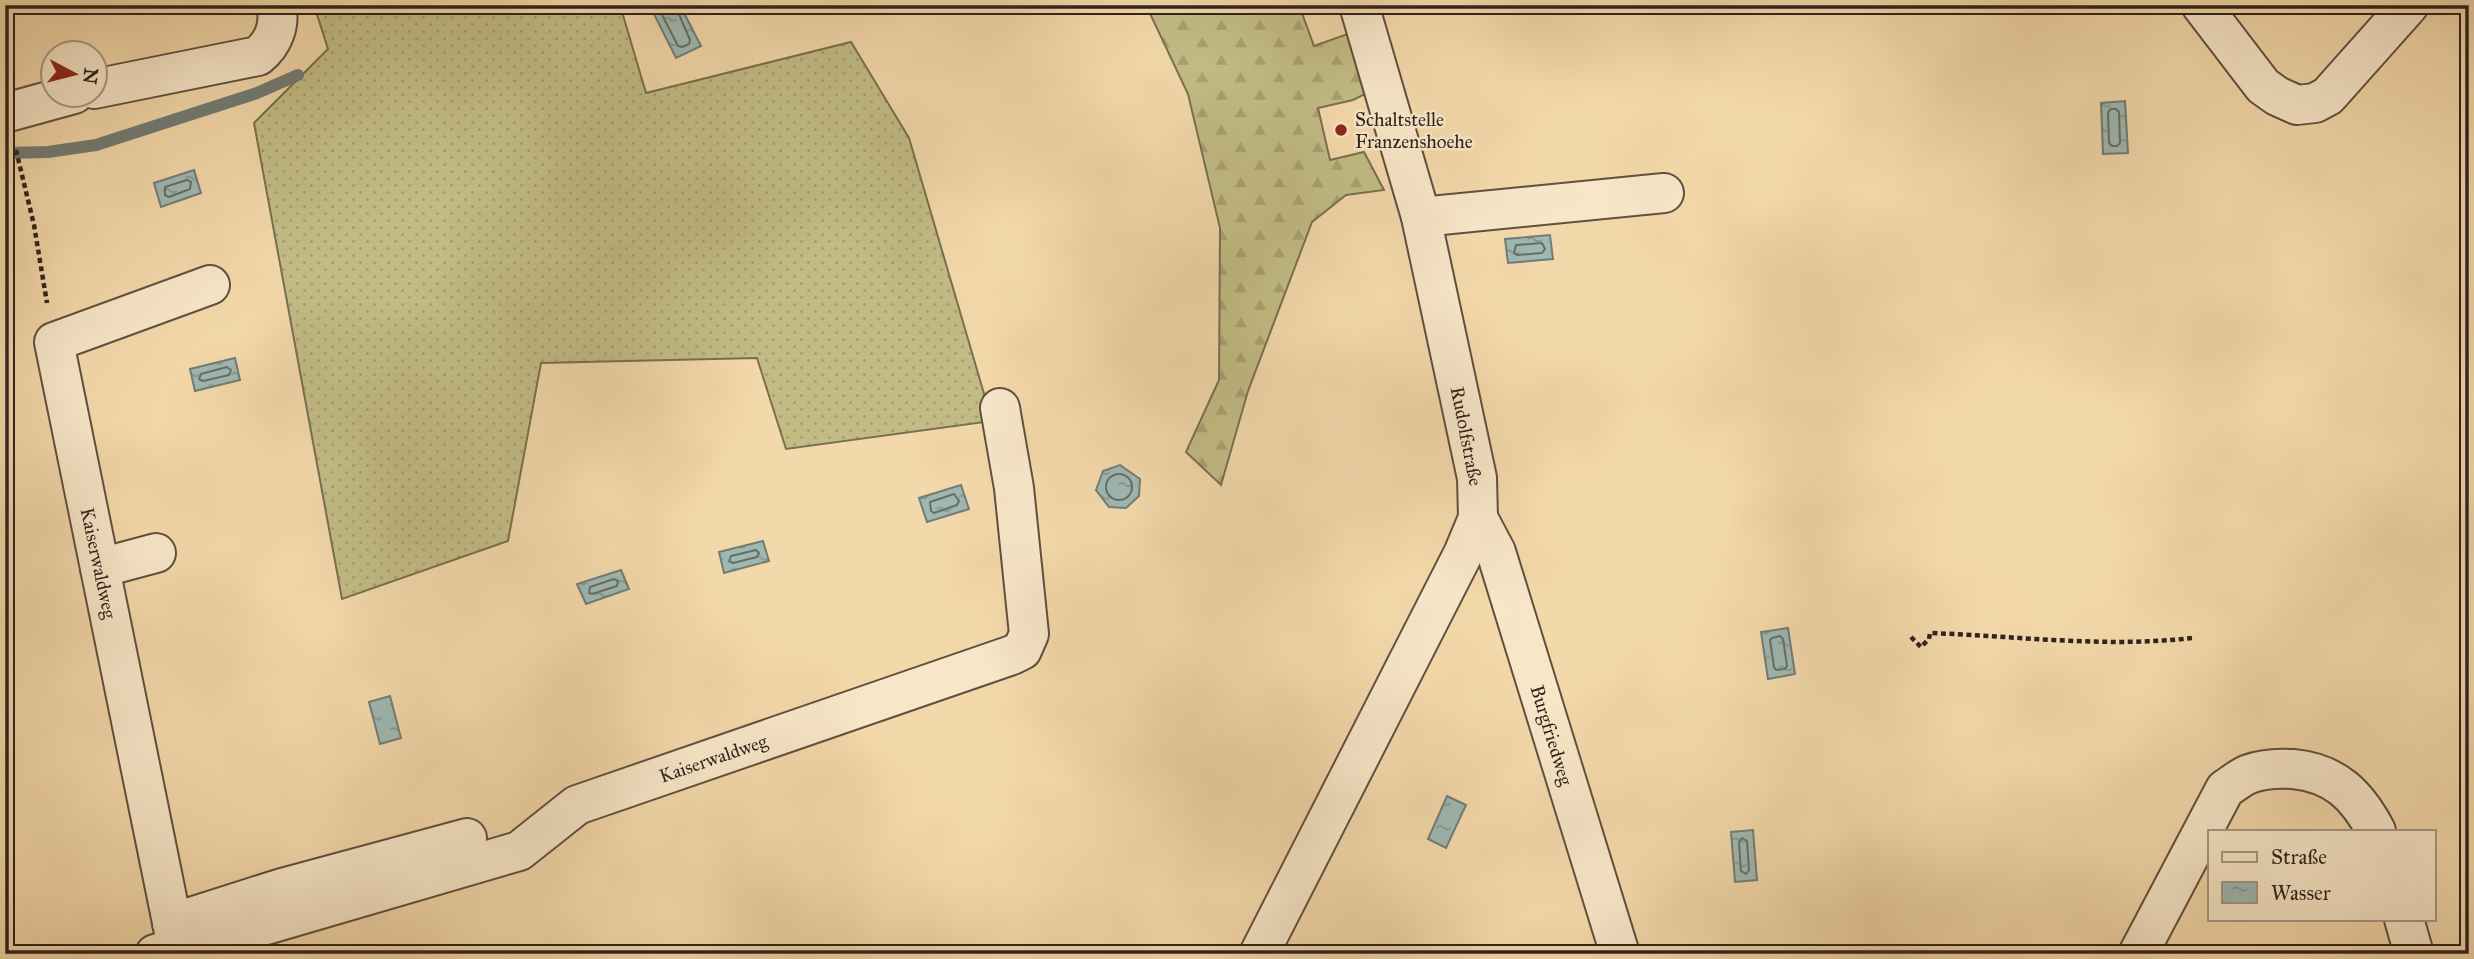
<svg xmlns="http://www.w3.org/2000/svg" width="2474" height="959" viewBox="0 0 2474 959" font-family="'IM FELL Great Primer',serif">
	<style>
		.grass { fill: url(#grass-dots); stroke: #787050; stroke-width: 2 }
		.forest { fill: url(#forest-firs); stroke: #787050; stroke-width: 2 }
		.water { fill: url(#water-ripples); stroke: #727c76; stroke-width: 2 }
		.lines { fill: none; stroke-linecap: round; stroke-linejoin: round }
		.shore { stroke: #666e68; stroke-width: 2 }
		.stream { stroke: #727c76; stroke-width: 12 }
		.minor-casing { stroke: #605040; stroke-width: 42 }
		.path { stroke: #2f231d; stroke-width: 4.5; stroke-dasharray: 5 3.5; stroke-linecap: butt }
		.minor { stroke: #f7e6c8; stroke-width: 38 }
		.poi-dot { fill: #8f2418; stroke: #f7e6c8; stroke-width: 2.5 }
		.labels { text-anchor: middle; stroke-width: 5; stroke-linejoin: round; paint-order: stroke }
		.poi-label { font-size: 19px; fill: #2f231d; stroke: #f7e6c8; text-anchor: start }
		.street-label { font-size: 19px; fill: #2f231d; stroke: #f7e6c8 }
	</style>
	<defs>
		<pattern id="grass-dots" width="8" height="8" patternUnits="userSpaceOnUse" patternTransform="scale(1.75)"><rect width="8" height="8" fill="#c2bc84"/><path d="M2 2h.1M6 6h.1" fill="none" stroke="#a7a172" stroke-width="1.8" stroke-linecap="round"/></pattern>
		<pattern id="forest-firs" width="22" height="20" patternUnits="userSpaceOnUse" patternTransform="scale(1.75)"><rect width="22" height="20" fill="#c2bc84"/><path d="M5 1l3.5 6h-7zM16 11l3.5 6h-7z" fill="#a7a172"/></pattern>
		<pattern id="water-ripples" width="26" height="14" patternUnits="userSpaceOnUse" patternTransform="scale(1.75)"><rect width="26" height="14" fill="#9eb8b2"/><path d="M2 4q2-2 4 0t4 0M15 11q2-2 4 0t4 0" fill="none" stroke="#819590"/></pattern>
	</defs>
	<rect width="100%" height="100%" fill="#f3d8aa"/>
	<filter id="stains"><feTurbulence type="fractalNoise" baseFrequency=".00286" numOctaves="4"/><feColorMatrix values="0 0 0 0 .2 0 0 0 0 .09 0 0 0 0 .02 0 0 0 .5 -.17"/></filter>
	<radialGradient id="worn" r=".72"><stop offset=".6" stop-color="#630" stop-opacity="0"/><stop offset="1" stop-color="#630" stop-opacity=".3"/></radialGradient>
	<!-- grass -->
	<polygon class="grass" points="314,5 620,5 646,93 851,42 909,138 992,421 786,449 757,358 541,363 508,541 342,599 254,123 328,49"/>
	<!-- forest -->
	<polygon class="forest" points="1146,5 1299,5 1314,46 1356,31 1371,91 1353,100 1318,108 1330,160 1364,152 1384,190 1346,195 1312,222 1248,391 1221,485 1186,452 1219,380 1220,228 1188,94"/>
	<!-- water -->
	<g class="water">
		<polygon points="680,5 701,46 676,58 650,6"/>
		<polygon points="2125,101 2128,153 2103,154 2101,103"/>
		<polygon points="194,170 201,193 161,207 154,183"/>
		<polygon points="1550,235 1553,259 1508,263 1505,239"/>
		<polygon points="235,358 240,380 195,391 190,369"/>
		<polygon points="1120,465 1140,479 1139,496 1126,508 1109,507 1096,490 1103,471"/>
		<polygon points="961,485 969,509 927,522 919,498"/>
		<polygon points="763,541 769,561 724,573 719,552"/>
		<polygon points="621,570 629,589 586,604 577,584"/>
		<polygon points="1788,628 1795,674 1768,679 1761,632"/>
		<polygon points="390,696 401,738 380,744 369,702"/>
		<polygon points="1447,796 1466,805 1446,848 1428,839"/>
		<polygon points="1753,830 1757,880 1735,882 1731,832"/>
	</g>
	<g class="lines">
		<!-- shore -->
		<g class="shore">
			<polyline points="657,5 678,46 682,47 689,44 690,40 675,5"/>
			<polygon points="2111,109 2116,109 2119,112 2120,143 2117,146 2112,146 2109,143 2108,112"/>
			<polygon points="187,180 191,182 190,189 169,197 165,195 165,187"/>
			<polygon points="1542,243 1545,249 1542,253 1517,255 1514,253 1516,245"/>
			<polygon points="227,367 231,370 229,375 203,381 199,379 201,374"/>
			<circle cx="1119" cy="487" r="13"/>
			<polygon points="954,494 959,501 957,505 934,513 931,511 930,502"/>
			<polygon points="756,550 759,553 757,557 733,563 729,561 731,556"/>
			<polygon points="614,579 618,581 617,586 592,594 589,593 590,587"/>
			<polygon points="1780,636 1783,639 1787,666 1785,669 1776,670 1774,667 1770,640 1772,638"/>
			<polygon points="1742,838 1747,841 1749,870 1746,874 1741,871 1739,842"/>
		</g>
		<!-- stream -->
		<polyline class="stream" points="5,153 48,152 96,145 257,93 298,75"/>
		<defs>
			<g id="minor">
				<polyline points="2201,5 2263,86 2277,96 2297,105 2315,103 2328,96 2409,5"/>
				<path d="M94,89L258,56C273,44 281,25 276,5"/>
				<polyline points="5,113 74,94"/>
				<polyline points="1421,217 1664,193"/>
				<polyline points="1478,518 1496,552 1620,954"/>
				<polyline points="100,568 156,553"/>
				<polyline points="2404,919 2414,954"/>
				<polyline points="172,923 282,888 467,838"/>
				<polyline points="177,947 54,342 210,285"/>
				<polyline points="155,954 177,947 208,942 519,851 577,805 1012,655 1022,650 1029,634 1014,488 1000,408"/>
				<polyline points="1259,954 1463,554 1478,518 1477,478 1421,217 1359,5"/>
				<path d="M2138,954L2225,789C2233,784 2241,777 2249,774C2262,769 2278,768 2293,769C2335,773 2357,795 2376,831"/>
			</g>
		</defs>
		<!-- minor casing -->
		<use href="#minor" class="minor-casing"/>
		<!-- path -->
		<g class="path">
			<polyline points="16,150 34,225 47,303"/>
			<path d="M1911,637L1921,647L1929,639L1930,633C2017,636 2105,648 2192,638"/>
		</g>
		<!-- minor -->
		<use href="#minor" class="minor"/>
	</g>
	<!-- markers -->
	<circle class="poi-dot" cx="1341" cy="130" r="7"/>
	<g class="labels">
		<!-- poi labels -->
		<g class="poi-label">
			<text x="1355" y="126">Schaltstelle<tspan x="1355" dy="22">Franzenshoehe</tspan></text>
		</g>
		<!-- street labels -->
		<g class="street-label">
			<text transform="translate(1467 436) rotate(79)" y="7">Rudolfstraße</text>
			<text transform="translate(99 563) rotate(78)" y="7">Kaiserwaldweg</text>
			<text transform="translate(1552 735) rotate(73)" y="7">Burgfriedweg</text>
			<text transform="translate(713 758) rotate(-19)" y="7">Kaiserwaldweg</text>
		</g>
	</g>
	<!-- margin -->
	<rect width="2474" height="959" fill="none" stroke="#f3d8aa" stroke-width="28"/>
	<rect x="7" y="7" width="2460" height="945" fill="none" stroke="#2f231d" stroke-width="3.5"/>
	<rect x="14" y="14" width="2446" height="931" fill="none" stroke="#2f231d" stroke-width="2"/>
	<!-- legend -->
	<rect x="2208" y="830" width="228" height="91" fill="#f7e6c8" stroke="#a79884" stroke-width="2"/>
	<rect x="2222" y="852" width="35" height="10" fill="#f7e6c8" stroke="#a79884" stroke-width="2"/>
	<text x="2271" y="864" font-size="21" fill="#2f231d">Straße</text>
	<rect x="2222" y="882" width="35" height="21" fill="url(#water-ripples)" stroke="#a79884" stroke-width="2"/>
	<text x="2271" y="900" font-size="21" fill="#2f231d">Wasser</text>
	<!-- north arrow -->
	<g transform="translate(74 74) rotate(97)"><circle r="33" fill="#f7e6c8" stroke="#a79884" stroke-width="2"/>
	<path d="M0-5L12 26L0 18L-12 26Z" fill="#8f2418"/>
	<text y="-10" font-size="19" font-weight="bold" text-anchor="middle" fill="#2f231d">N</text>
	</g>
	<rect width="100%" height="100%" filter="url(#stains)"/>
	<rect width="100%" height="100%" fill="url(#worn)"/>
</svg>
